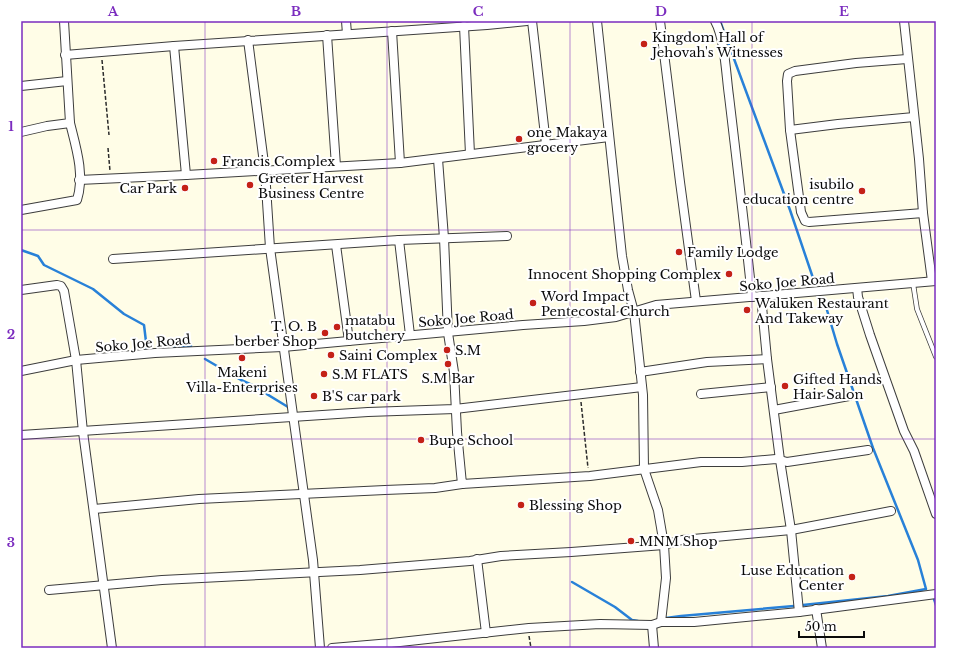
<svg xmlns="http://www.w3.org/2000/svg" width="957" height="669" viewBox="0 0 957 669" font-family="'Libre Baskerville',serif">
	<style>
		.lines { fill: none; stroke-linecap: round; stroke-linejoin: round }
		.stream { stroke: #2881d8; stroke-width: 2.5 }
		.service-casing { stroke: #3d3d3d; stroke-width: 5.5 }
		.minor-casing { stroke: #3d3d3d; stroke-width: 10 }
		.path { stroke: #2c2c2c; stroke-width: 1.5; stroke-dasharray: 4 2; stroke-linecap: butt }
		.service { stroke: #fff; stroke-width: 4 }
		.minor { stroke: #fff; stroke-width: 8 }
		.grid { fill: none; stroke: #7b2cbf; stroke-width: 1; stroke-opacity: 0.55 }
		.poi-dot { fill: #c42118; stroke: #fff; stroke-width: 1.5 }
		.labels { text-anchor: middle; stroke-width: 4; stroke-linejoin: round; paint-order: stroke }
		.poi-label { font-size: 13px; fill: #0a0a0a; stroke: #fff; text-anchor: start }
		.street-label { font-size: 13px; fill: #0a0a0a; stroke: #fff }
		.neatline { fill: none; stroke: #7b2cbf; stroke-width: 1.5 }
		.grid-label { font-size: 13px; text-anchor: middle; font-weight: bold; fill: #7b2cbf }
	</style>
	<rect width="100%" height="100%" fill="#fffde7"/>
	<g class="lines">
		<!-- stream -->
		<g class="stream">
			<polyline points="720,21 790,210 813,278"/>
			<polyline points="21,250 38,256 44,265 93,289 124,314 144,325 147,350 148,350"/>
			<polyline points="173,348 191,346"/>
			<polyline points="205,359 241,380 252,385 288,407"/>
			<polyline points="572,582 615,607 632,620 638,621"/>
			<polyline points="934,599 936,605"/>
			<polyline points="803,605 888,596 926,589 918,560 873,448 837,344 824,300"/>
			<polyline points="666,618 681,616 794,606"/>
		</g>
		<defs>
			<polyline id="service" points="913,283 917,309 936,357"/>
			<g id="minor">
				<polyline points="346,21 347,34"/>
				<polyline points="532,21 546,144"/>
				<polyline points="597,21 622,256 628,290 634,312 643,395 644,469 658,510 664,545 666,578 661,622"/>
				<polyline points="660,21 680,182 696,301"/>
				<path d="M715,21C725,39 726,75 729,96C737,163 745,230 752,297"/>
				<polyline points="904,21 919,159 923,213 932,281"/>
				<polyline points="464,26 470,154"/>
				<polyline points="392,31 400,163"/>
				<polyline points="327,35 336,166"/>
				<polyline points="248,40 265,171 270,248 313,560 320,648"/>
				<polyline points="174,46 186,175"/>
				<polyline points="65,55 174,46 487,25 527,21"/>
				<polyline points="907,59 856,63 795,71 788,74 787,81 790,130 801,212 805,221 809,222 923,213"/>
				<polyline points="21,86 67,81"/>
				<polyline points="790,130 838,124 914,117"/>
				<polyline points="21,132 47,126 70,123 64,21"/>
				<polyline points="438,159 444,238 448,333 454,372 457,432 462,484 590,476 701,462 742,462 776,459 780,460 791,530 799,612"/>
				<polyline points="79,180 186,175 400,163 609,137"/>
				<path d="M21,210L77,200C85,175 76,147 70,123"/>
				<polyline points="399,240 507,236"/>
				<polyline points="336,245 349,341"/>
				<polyline points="113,259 399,240 410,335"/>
				<polyline points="857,288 858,297 870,335 904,431 914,451 936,514"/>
				<polyline points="21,290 57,285 61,286 64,291 76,360 83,432 112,648"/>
				<polyline points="761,296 767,359 780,460 787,462 868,450"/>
				<polyline points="21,371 76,360 155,353 283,347 523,325 584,321 616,317 656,305 936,281"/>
				<polyline points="640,372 707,362 767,359"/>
				<polyline points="701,394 771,387"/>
				<polyline points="774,410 849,396"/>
				<polyline points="21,435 368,412 455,409 642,387"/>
				<polyline points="94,509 199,499 385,490 435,488 462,484"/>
				<polyline points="477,559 486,633"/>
				<polyline points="49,590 162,580 360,570 470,561 501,556 571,552 664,545 682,540 791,530 891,511"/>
				<polyline points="816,609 822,648"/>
				<polyline points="652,625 654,648"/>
				<polyline points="332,648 391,643 529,628 600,624 652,625 661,622 694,622 799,612 936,594"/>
			</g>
		</defs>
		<!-- service casing -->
		<use href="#service" class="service-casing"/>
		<!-- minor casing -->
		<use href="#minor" class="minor-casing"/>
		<!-- path -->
		<g class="path">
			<polyline points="102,60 109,135"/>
			<polyline points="108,148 110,171"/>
			<polyline points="581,402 588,468"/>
			<polyline points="529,636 531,648"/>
		</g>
		<!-- service -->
		<use href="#service" class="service"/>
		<!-- minor -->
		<use href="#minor" class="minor"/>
	</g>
	<!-- grid -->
	<path class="grid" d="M205,21V648M387,21V648M570,21V648M752,21V648M21,230H936M21,439H936"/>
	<!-- markers -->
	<g class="poi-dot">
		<circle cx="644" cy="44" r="4"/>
		<circle cx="519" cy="139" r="4"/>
		<circle cx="214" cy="161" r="4"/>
		<circle cx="250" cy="185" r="4"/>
		<circle cx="185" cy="188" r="4"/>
		<circle cx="862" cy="191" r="4"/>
		<circle cx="679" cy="252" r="4"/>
		<circle cx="729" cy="274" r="4"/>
		<circle cx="533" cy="303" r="4"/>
		<circle cx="747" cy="310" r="4"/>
		<circle cx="337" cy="327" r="4"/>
		<circle cx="325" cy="333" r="4"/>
		<circle cx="447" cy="350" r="4"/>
		<circle cx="331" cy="355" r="4"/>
		<circle cx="242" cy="358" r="4"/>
		<circle cx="448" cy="364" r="4"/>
		<circle cx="324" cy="374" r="4"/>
		<circle cx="785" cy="386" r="4"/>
		<circle cx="314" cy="396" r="4"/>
		<circle cx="421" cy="440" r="4"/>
		<circle cx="521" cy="505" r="4"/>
		<circle cx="631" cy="541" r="4"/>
		<circle cx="852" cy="577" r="4"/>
	</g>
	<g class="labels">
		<!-- poi labels -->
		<g class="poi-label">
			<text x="652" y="42">Kingdom Hall of<tspan x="652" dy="15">Jehovah's Witnesses</tspan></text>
			<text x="527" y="137">one Makaya<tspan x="527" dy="15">grocery</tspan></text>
			<text x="222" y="166">Francis Complex</text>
			<text x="258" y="183">Greeter Harvest<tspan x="258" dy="15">Business Centre</tspan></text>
			<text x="854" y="189" text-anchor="end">isubilo<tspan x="854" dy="15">education centre</tspan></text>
			<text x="177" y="193" text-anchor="end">Car Park</text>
			<text x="687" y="257">Family Lodge</text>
			<text x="721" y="279" text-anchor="end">Innocent Shopping Complex</text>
			<text x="541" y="301">Word Impact<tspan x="541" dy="15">Pentecostal Church</tspan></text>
			<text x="755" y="308">Waluken Restaurant<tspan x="755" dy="15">And Takeway</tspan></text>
			<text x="345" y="325">matabu<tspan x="345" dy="15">butchery</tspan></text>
			<text x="317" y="331" text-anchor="end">T. O. B<tspan x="317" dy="15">berber Shop</tspan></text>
			<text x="455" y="355">S.M</text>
			<text x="339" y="360">Saini Complex</text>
			<text x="242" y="377" text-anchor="middle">Makeni<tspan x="242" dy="15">Villa-Enterprises</tspan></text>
			<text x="332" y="379">S.M FLATS</text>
			<text x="448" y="383" text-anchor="middle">S.M Bar</text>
			<text x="793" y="384">Gifted Hands<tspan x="793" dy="15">Hair Salon</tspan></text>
			<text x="322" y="401">B'S car park</text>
			<text x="429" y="445">Bupe School</text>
			<text x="529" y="510">Blessing Shop</text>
			<text x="639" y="546">MNM Shop</text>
			<text x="844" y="575" text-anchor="end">Luse Education<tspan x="844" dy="15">Center</tspan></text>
		</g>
		<!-- street labels -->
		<g class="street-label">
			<text transform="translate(787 282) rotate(-5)" y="5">Soko Joe Road</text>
			<text transform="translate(466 318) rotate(-5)" y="5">Soko Joe Road</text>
			<text transform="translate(143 343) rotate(-5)" y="5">Soko Joe Road</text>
		</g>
	</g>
	<!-- border -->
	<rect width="957" height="669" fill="none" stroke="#ffffff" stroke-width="44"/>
	<!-- scale -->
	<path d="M799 631v6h65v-6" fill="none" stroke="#0a0a0a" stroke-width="2"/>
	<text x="805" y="631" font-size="12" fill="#0a0a0a" stroke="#ffffff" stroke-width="3" paint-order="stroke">50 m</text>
	<rect x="22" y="22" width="913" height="625" class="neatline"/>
	<g class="grid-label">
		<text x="113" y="16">A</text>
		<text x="296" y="16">B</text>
		<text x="478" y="16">C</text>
		<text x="661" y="16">D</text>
		<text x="844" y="16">E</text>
		<text x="11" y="131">1</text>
		<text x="11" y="339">2</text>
		<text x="11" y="547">3</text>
	</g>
</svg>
